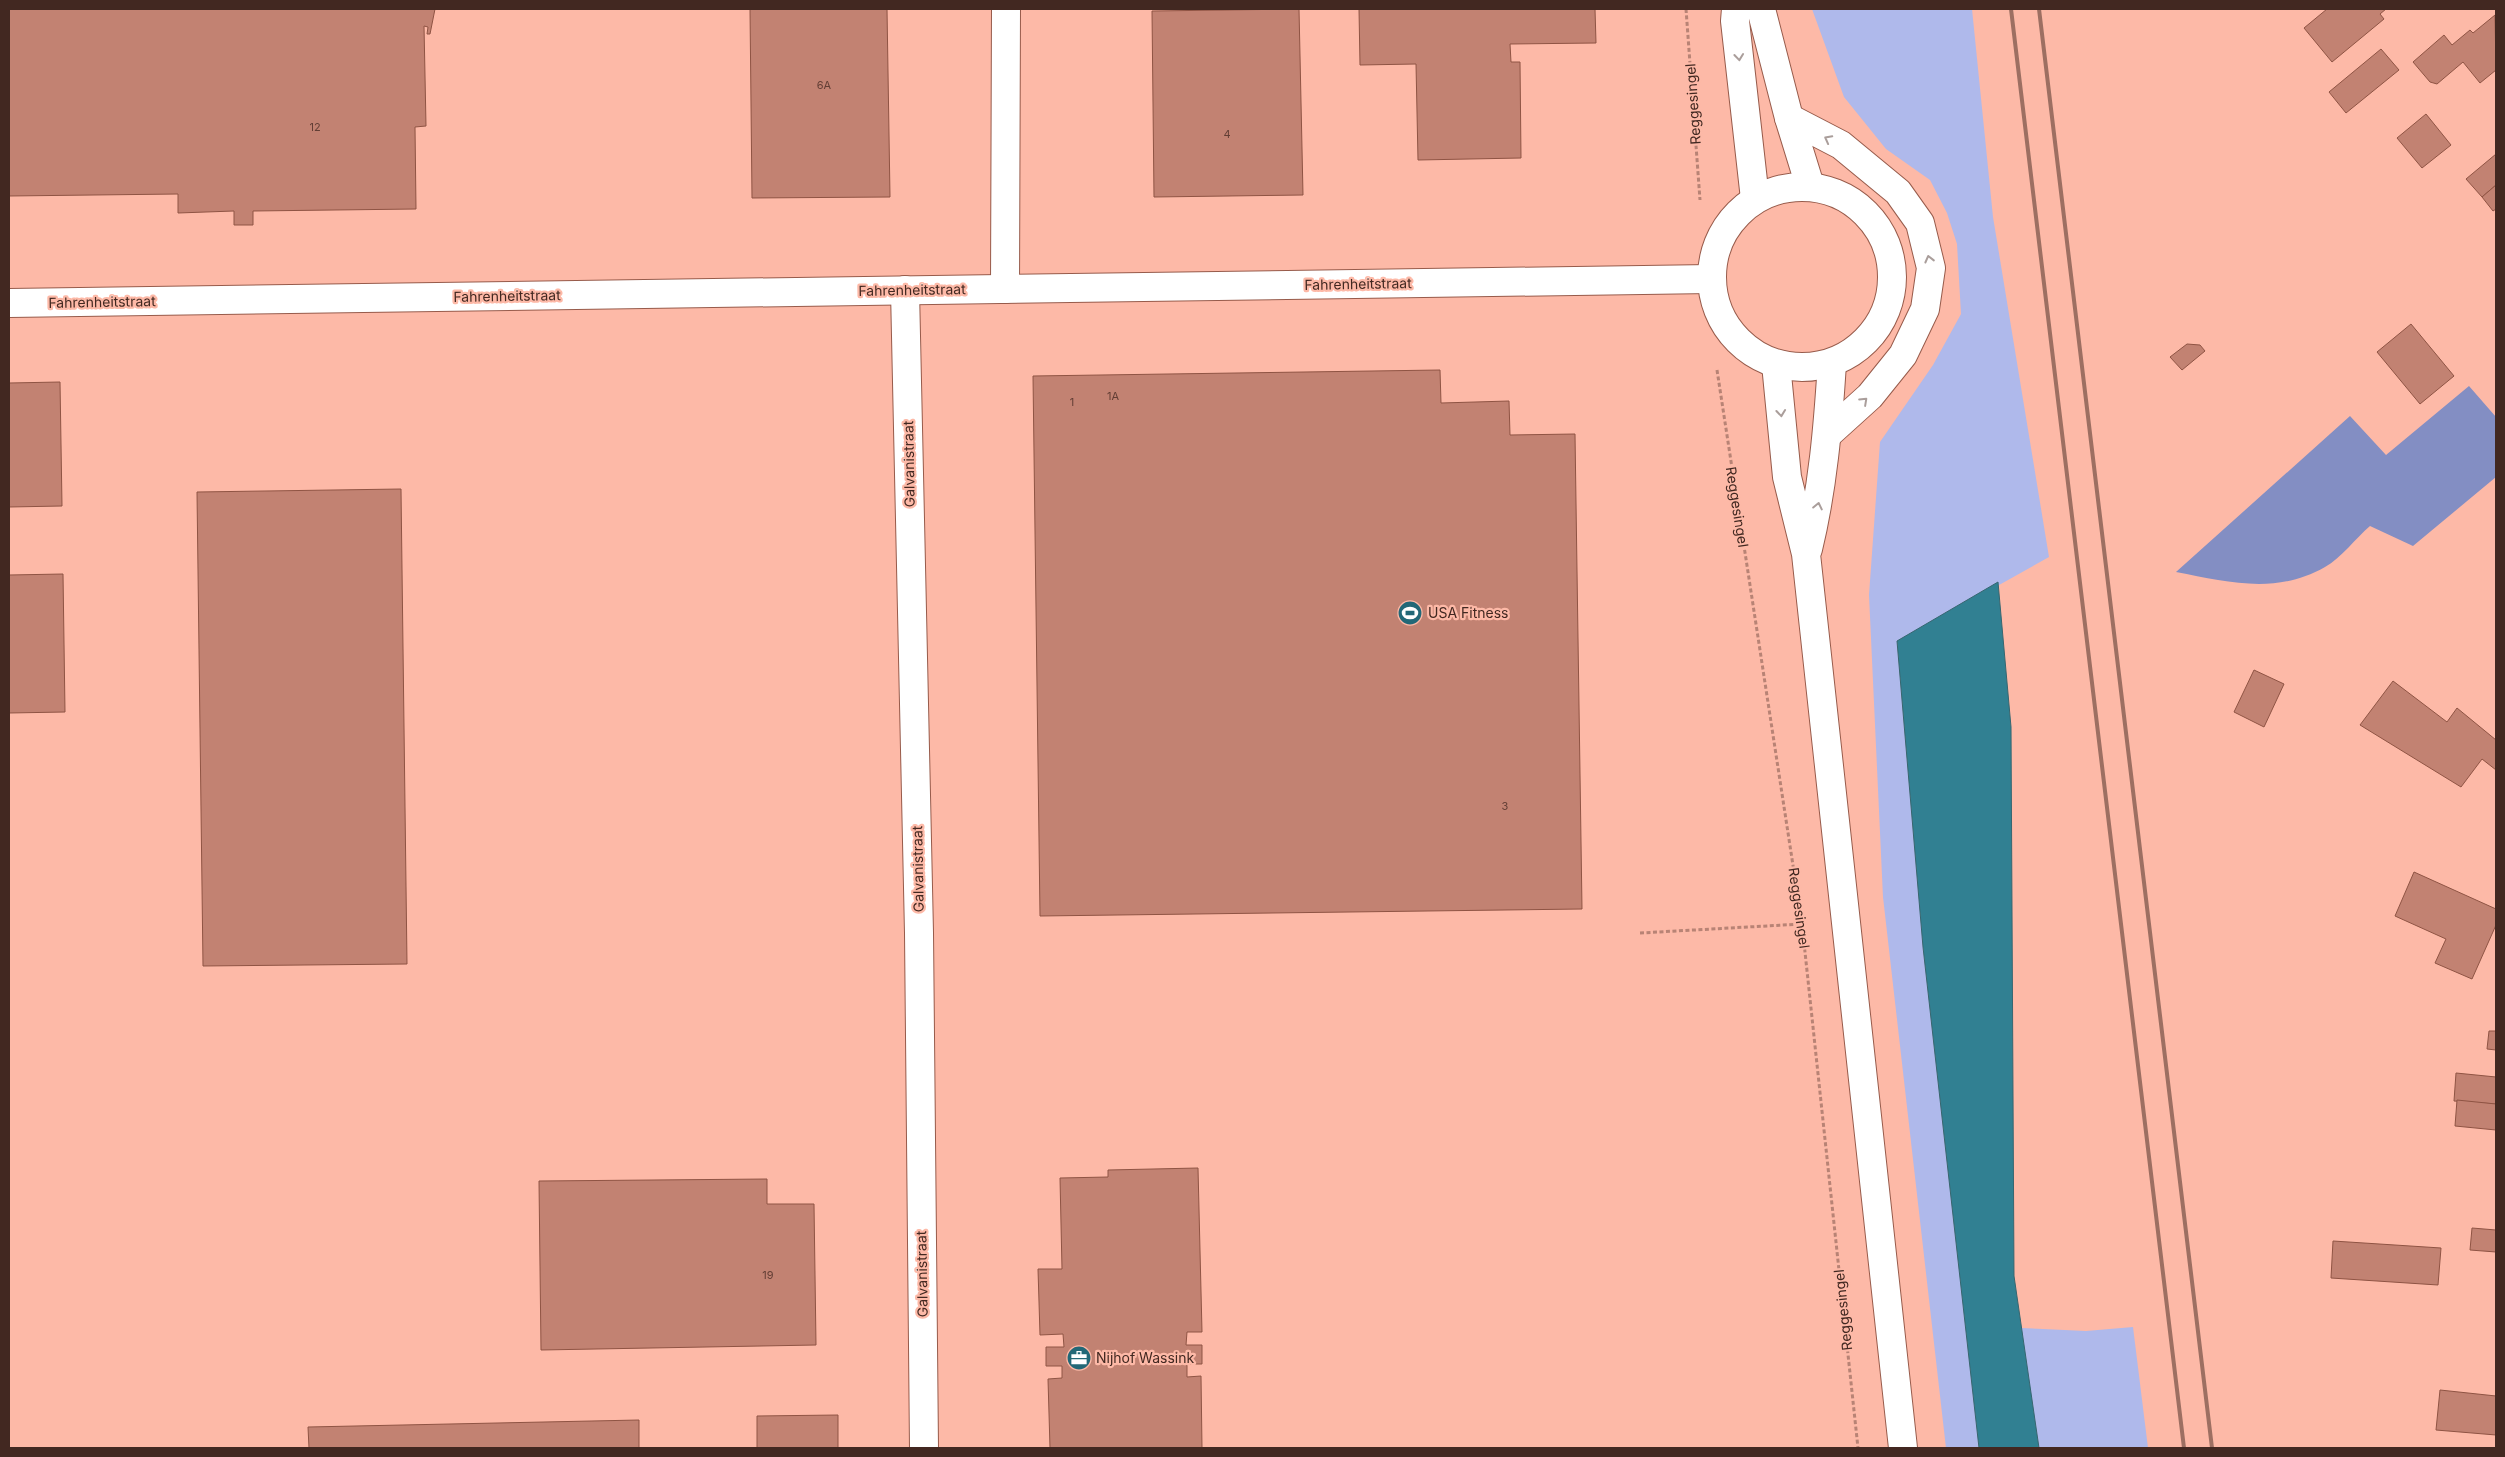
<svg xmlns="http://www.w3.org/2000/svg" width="2505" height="1457" viewBox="0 0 2505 1457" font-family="Inter,sans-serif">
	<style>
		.green { fill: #afb9eb }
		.forest { fill: #838ec3 }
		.water { fill: #318092; stroke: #366670 }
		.building { fill: #c28272; stroke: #8f5444 }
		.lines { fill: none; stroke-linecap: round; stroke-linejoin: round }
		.minor-casing { stroke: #975b4b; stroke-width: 30 }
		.primary-casing { stroke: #975b4b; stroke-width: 30 }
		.path { stroke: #b88375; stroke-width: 3; stroke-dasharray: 4 2.5; stroke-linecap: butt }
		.minor { stroke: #fff; stroke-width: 28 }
		.primary { stroke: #fff; stroke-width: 28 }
		.rail { stroke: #9d6f62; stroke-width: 4 }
		.oneway { stroke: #aa9e9b }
		.labels { text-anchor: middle; stroke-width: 4.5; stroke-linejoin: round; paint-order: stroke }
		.number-label { font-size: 11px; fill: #623e35 }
		.street-label { font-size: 14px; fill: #422821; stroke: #fdb9a7 }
		.poi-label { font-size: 14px; fill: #422821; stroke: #fdb9a7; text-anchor: start }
	</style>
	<rect width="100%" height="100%" fill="#fdb9a7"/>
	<!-- green -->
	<g class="green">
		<polygon points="1812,9 1972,9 1993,217 2049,557 1897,642 1923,947 1979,1448 1946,1448 1883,897 1869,595 1880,442 1933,365 1961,314 1957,244 1947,213 1930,180 1886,149 1844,97"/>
		<polygon points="2133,1327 2148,1448 2039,1448 2021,1328 2086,1331"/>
	</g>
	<!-- forest -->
	<path class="forest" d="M2469,386L2496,417V477L2413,546L2370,526C2356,538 2341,558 2325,567C2276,595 2228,582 2176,572L2350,416L2386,455Z"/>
	<!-- water -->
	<polygon class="water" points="1998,582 2011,727 2014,1276 2039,1448 1979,1448 1923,947 1897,641"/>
	<!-- building -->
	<g class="building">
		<polygon points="9,9 435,9 430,34 427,34 428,27 424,26 426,126 415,127 416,209 253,211 253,225 234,225 234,211 178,213 178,194 9,196"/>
		<polygon points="750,9 887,9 890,197 752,198"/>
		<polygon points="1299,9 1303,195 1154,197 1152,11"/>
		<polygon points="1359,9 1595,9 1596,43 1510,44 1511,62 1520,62 1521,158 1418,160 1416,64 1360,65"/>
		<polygon points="2327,9 2386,9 2380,14 2384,19 2332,62 2304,28"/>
		<polygon points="2495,15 2496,70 2480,83 2463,62 2437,84 2430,82 2413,62 2444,35 2452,45 2470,30 2473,33"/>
		<polygon points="2381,49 2399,70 2346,113 2329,92"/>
		<polygon points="2426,114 2451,145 2422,168 2397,138"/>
		<polygon points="2496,154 2496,185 2482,197 2466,179"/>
		<polygon points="2496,185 2496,209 2493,211 2482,197"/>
		<polygon points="2411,324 2454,376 2420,404 2377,352"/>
		<polygon points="2187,344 2200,345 2205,351 2182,370 2170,357"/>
		<polygon points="1440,370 1441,403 1509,401 1510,435 1575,434 1582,909 1040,916 1033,376"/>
		<polygon points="60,382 62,506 9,507 9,383"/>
		<polygon points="401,489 407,964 203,966 197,492"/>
		<polygon points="63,574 65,712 9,713 9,575"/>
		<polygon points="2254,670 2284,684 2264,727 2234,712"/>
		<polygon points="2393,681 2447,722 2457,708 2496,740 2496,770 2482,759 2461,787 2360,725"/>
		<polygon points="2414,872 2496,909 2496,925 2472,979 2435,963 2446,939 2395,916"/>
		<polygon points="2489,1031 2496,1031 2496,1050 2487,1049"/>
		<polygon points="2456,1073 2496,1077 2496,1104 2454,1101"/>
		<polygon points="2457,1100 2496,1104 2496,1130 2455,1126"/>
		<polygon points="1198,1168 1202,1332 1187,1332 1186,1345 1202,1345 1202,1364 1187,1364 1187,1377 1201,1376 1202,1448 1050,1448 1048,1379 1062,1378 1062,1366 1046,1366 1046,1347 1064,1347 1063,1334 1040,1335 1038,1269 1062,1269 1060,1178 1108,1177 1108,1170"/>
		<polygon points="767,1179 767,1204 814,1204 816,1345 541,1350 539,1181"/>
		<polygon points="2472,1228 2496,1230 2496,1252 2470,1250"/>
		<polygon points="2333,1241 2441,1248 2438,1285 2331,1278"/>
		<polygon points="2440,1390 2496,1396 2496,1435 2436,1430"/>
		<polygon points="838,1415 838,1448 757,1448 757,1416"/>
		<polygon points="639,1420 639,1448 309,1448 308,1427"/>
	</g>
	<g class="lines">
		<defs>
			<g id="minor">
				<polyline points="1005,289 1006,9"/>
				<polyline points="905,290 919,933 924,1448"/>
				<polyline points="9,303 1711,279"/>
			</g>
			<g id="primary">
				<polyline points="1736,9 1735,21 1755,199"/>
				<polyline points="1761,9 1789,118 1810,186"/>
				<polyline points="1789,118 1841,145 1898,192 1920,223 1931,268 1925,309 1903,355 1870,396 1828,434"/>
				<circle cx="1802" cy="277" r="90"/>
				<polyline points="1776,364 1787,477 1806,554 1903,1448"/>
				<path d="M1808,549C1823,487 1828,426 1832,363"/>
			</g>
		</defs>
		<!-- minor casing -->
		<use href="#minor" class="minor-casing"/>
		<!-- primary casing -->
		<use href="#primary" class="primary-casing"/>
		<!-- path -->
		<g class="path">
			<polyline points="1686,9 1700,200"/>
			<polyline points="1717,370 1802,924 1858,1448"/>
			<polyline points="1640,933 1802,924"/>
		</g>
		<!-- minor -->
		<use href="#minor" class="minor"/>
		<!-- primary -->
		<use href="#primary" class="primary"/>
		<!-- rail -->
		<g class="rail">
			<polyline points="2011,9 2184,1448"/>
			<polyline points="2039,9 2212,1448"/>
		</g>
	</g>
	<!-- one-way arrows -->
	<defs><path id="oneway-chevron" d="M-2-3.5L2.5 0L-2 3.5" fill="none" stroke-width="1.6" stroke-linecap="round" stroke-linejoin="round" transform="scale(1.25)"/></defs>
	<g class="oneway">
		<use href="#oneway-chevron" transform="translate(1739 57) rotate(84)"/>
		<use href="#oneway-chevron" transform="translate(1828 139) rotate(-152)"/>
		<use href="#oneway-chevron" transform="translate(1929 259) rotate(-104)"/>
		<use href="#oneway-chevron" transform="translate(1864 401) rotate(-43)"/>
		<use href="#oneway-chevron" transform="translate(1781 413) rotate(84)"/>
		<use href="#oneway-chevron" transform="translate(1818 506) rotate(-78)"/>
	</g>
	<!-- icons -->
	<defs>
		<symbol id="stadium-disc" viewBox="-11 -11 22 22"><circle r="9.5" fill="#226877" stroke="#fdb9a7"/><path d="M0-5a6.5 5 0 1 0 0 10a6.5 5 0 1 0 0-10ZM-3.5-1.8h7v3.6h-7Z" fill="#fff"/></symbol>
		<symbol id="office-disc" viewBox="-11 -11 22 22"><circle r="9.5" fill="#226877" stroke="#fdb9a7"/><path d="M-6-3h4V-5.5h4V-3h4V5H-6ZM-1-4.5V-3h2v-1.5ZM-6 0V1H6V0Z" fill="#fff"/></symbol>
	</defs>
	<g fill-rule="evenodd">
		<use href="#stadium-disc" x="1396" y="599" width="28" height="28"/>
		<use href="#office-disc" x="1065" y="1344" width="28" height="28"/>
	</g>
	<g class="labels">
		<!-- number labels -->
		<g class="number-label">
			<text x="824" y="89">6A</text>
			<text x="315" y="131">12</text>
			<text x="1227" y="138">4</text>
			<text x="1113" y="400">1A</text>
			<text x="1072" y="406">1</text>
			<text x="1505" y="810">3</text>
			<text x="768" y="1279">19</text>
		</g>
		<!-- street labels -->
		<g class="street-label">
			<text transform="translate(1693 104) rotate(-94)" y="5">Reggesingel</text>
			<text transform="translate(1358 284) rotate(-1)" y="5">Fahrenheitstraat</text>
			<text transform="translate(912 290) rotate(-1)" y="5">Fahrenheitstraat</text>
			<text transform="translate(507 296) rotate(-1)" y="5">Fahrenheitstraat</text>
			<text transform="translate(102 302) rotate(-1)" y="5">Fahrenheitstraat</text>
			<text transform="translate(909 464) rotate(-91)" y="5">Galvanistraat</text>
			<text transform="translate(1737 507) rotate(81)" y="5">Reggesingel</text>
			<text transform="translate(918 869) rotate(-91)" y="5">Galvanistraat</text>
			<text transform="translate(1799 908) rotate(82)" y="5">Reggesingel</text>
			<text transform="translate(922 1274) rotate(-91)" y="5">Galvanistraat</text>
			<text transform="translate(1843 1310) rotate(-96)" y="5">Reggesingel</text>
		</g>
		<!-- poi labels -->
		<g class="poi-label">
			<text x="1428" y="618">USA Fitness</text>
			<text x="1096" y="1363">Nijhof Wassink</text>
		</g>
	</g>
	<!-- border -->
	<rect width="2505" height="1457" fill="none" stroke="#422821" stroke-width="20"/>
</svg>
